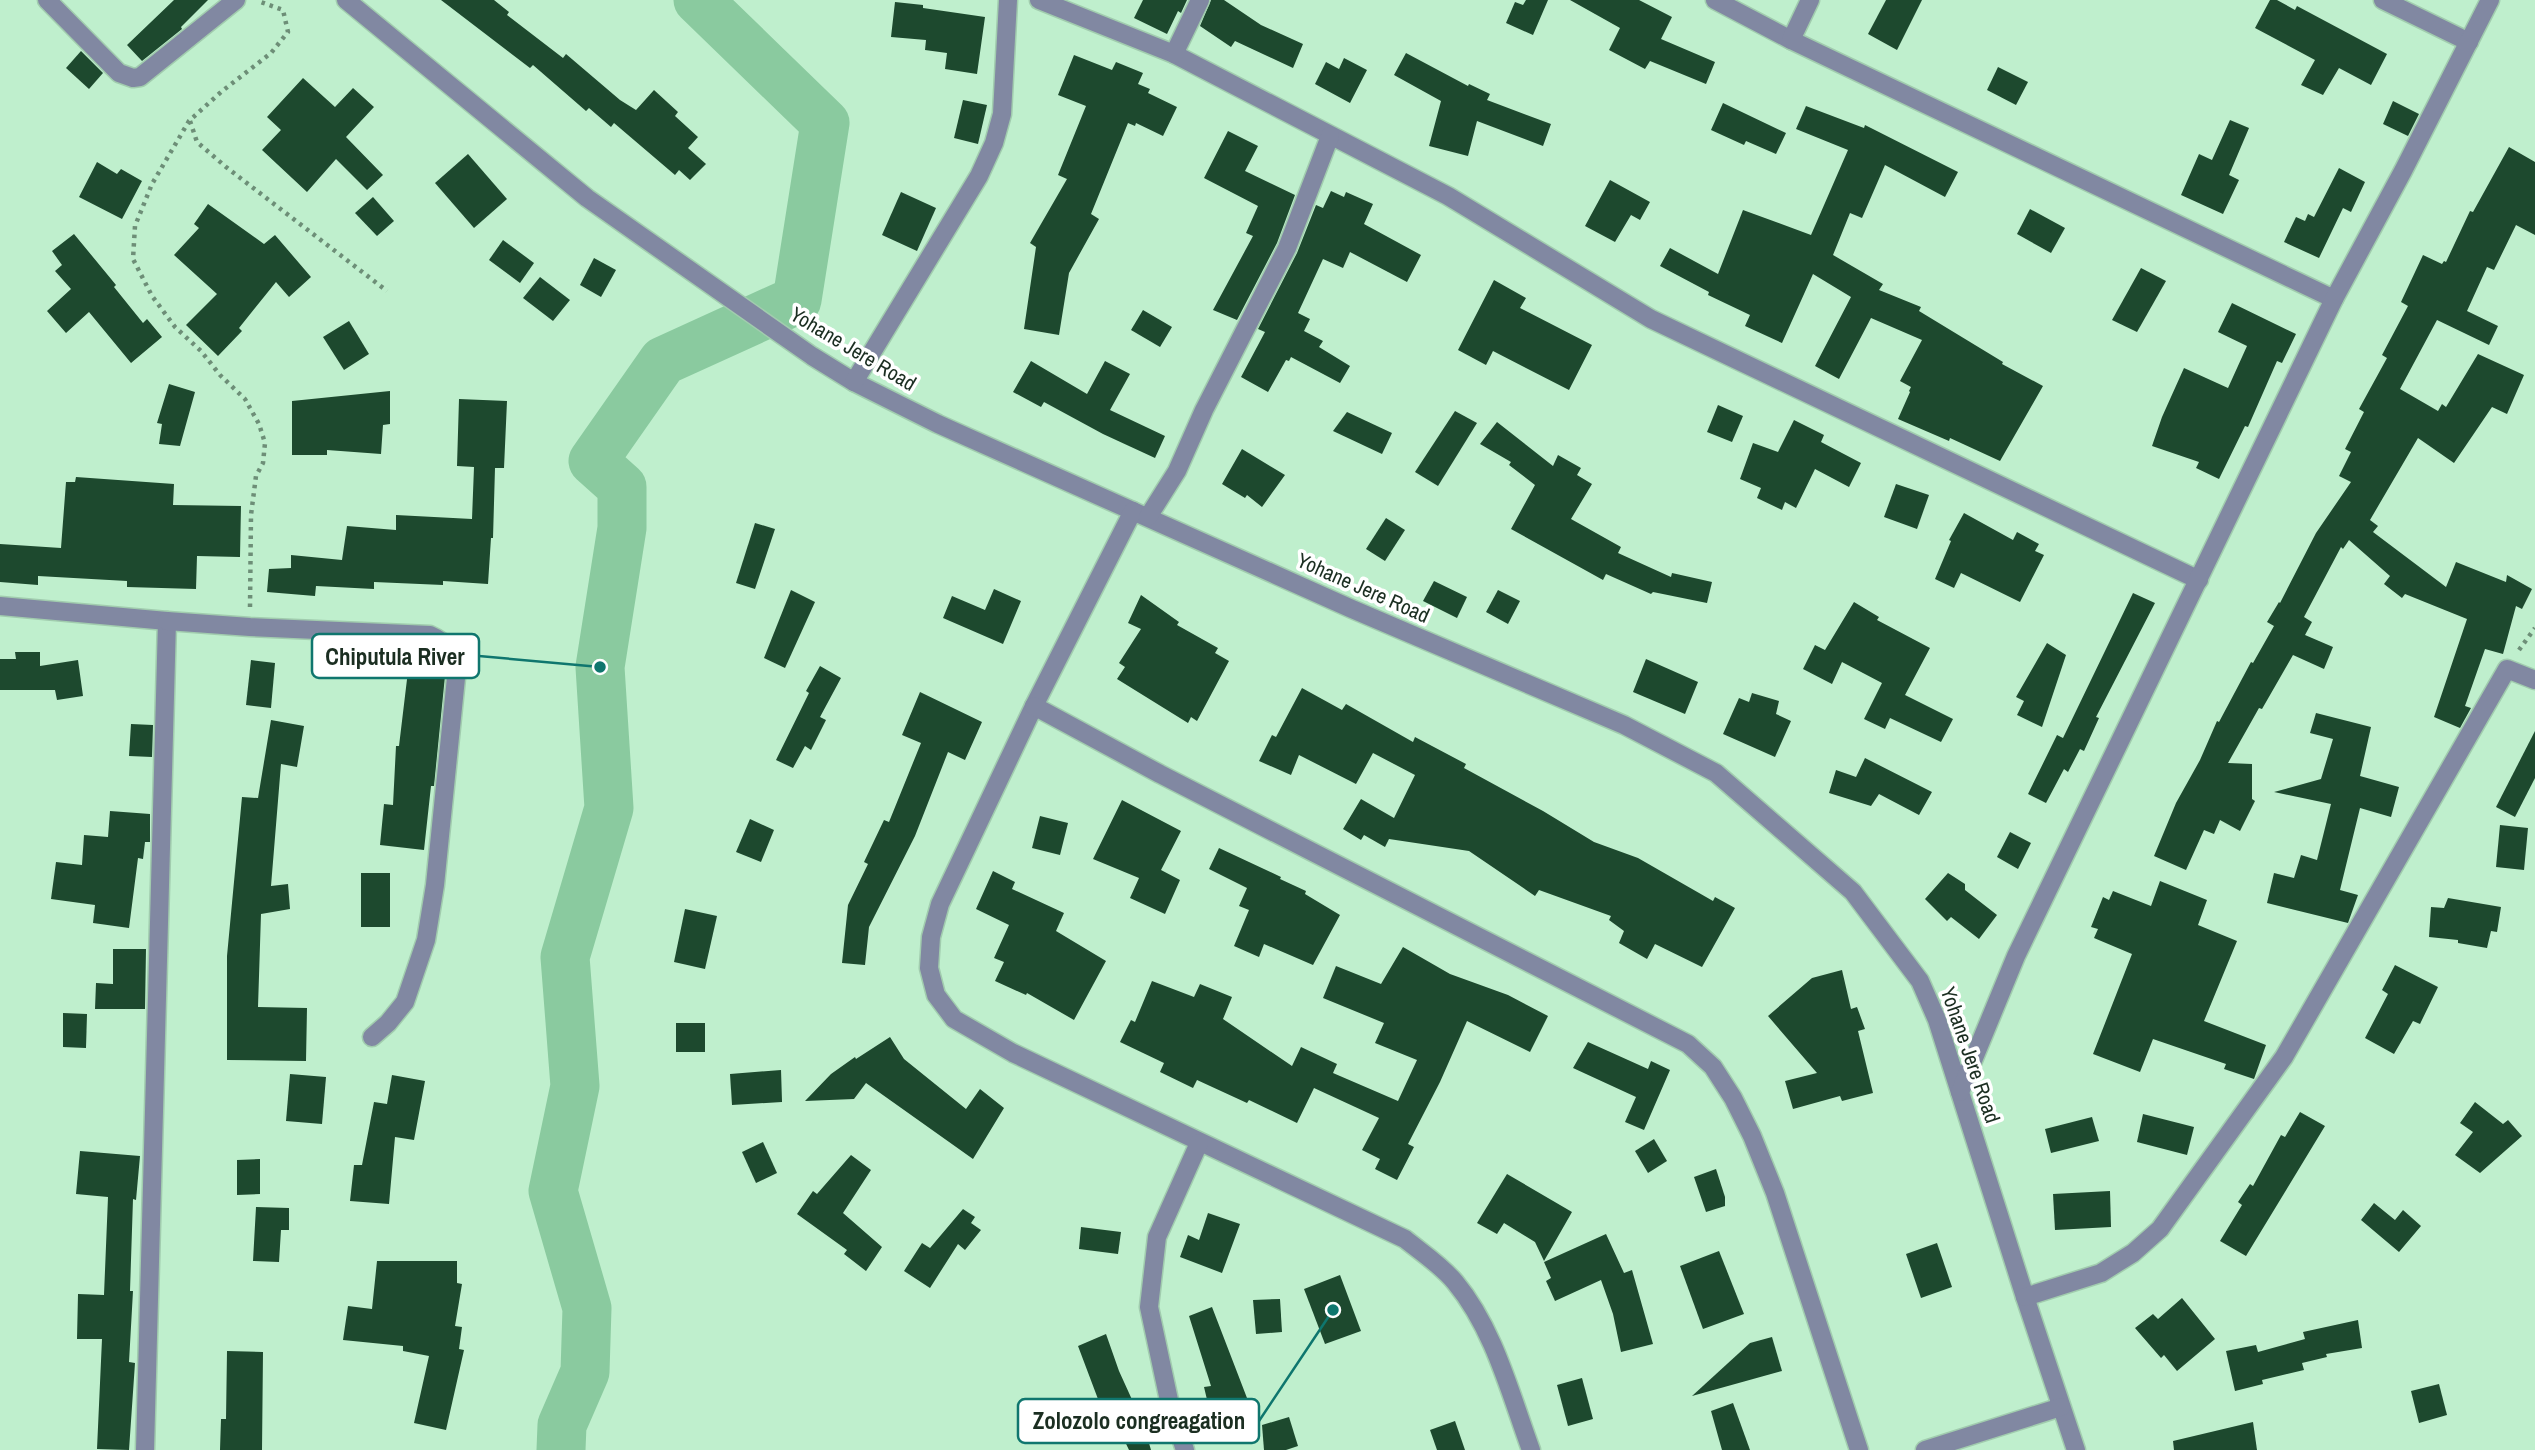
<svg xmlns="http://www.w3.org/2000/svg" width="2535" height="1450" viewBox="0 0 2535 1450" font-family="'Archivo Narrow',sans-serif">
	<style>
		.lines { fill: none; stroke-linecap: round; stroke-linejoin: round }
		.river { stroke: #8aca9f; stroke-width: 49 }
		.building { fill: #1d492e }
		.minor-casing { stroke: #a1ccae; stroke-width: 21 }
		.path { stroke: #6d8e77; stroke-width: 4.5; stroke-dasharray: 3.5 5; stroke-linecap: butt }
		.minor { stroke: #8188a2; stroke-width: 18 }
		.labels { text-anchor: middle; stroke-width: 7; stroke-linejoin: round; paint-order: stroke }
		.street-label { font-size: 21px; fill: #1b2e21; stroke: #fff }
		.leader { fill: none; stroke: #0f766e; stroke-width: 2.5 }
		.callout-dot { fill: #0f766e; stroke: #fff; stroke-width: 2.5 }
		.callout { fill: #fff; stroke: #0f766e; stroke-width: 2.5 }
		.callout-label { font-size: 23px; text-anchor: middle; font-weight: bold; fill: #1b2e21 }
	</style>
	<rect width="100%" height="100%" fill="#bfefcd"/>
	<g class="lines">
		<!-- river -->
		<polyline class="river" points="561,1450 562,1425 585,1372 587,1308 553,1191 575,1086 565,957 609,808 600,667 622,528 622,487 593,461 663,361 797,300 825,123 698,0"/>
	</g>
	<!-- building -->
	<g class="building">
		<polygon points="174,0 208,0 181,27 182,29 142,61 127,45"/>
		<polygon points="441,0 494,0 509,12 507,15 563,58 566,54 620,100 636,110 654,90 678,112 675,116 698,137 688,148 706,164 690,180 679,170 675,175 614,123 611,127 589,108 586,111 533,65 530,68"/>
		<polygon points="1143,0 1187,0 1181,13 1178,11 1167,34 1134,18"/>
		<polygon points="1211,0 1224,0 1261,25 1303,44 1293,68 1235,41 1231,47 1200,26"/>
		<polygon points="1526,0 1548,0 1533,35 1506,23 1515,2 1523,5"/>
		<polygon points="1570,0 1639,0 1672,17 1661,39 1715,62 1706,84 1650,61 1645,69 1609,50 1620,28"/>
		<polygon points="1886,0 1922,0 1897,50 1868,34"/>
		<polygon points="2270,0 2277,0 2295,10 2297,6 2387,54 2371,85 2339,68 2323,95 2301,85 2315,60 2255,28"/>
		<polygon points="895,2 923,5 923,8 985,17 977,74 945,69 947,53 925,50 926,40 891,37"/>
		<polygon points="81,51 103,73 89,89 66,68"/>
		<polygon points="1406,53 1468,86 1469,84 1490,94 1487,100 1551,124 1543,146 1477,121 1468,156 1429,146 1441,101 1394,75"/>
		<polygon points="1074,55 1112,70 1116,62 1143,73 1138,84 1150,89 1148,93 1177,107 1163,136 1136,123 1135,126 1128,123 1091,214 1099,219 1069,273 1059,335 1024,329 1036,247 1030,243 1067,179 1058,175 1086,106 1058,95"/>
		<polygon points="1344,58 1367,70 1350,103 1315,84 1326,62 1339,69"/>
		<polygon points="1998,67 2028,82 2016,105 1987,90"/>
		<polygon points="303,78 335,107 353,88 374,107 346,137 383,175 367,190 336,159 307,192 262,150 281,130 267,117"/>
		<polygon points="963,100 987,105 978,144 954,138"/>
		<polygon points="2393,101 2419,114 2408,136 2383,124"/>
		<polygon points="1723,103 1786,133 1776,154 1746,141 1744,145 1711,130"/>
		<polygon points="1806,106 1864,128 1865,125 1958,172 1945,197 1885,165 1862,218 1850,213 1833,255 1883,284 1879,290 1921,307 1919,311 2003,362 2002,364 2043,386 2000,461 1950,438 1949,441 1898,419 1910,392 1909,391 1911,387 1900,381 1922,340 1871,318 1839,379 1815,366 1851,297 1813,274 1782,343 1745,326 1750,315 1708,295 1709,292 1660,266 1670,248 1718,274 1743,210 1811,235 1848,150 1796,129"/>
		<polygon points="2230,120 2249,128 2229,175 2239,180 2223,214 2181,195 2199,154 2212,160"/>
		<polygon points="1228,131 1258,146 1245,171 1295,195 1277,243 1237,320 1213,310 1253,236 1246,233 1258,206 1204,178"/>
		<polygon points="2509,147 2535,162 2535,235 2516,225 2494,270 2487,267 2467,311 2498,326 2489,345 2437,320 2400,389 2438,411 2442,404 2446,407 2478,354 2524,375 2507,414 2492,407 2454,463 2418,438 2370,520 2378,526 2373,532 2446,587 2456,562 2506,582 2507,575 2532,589 2522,609 2516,606 2503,654 2485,649 2465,706 2471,708 2460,728 2434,717 2467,619 2405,594 2402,598 2384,584 2390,576 2349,540 2343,549 2341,547 2304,617 2312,622 2305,635 2333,647 2324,669 2293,655 2262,709 2259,708 2228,763 2252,764 2252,799 2255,801 2240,831 2220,820 2214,834 2204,830 2186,870 2154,856 2176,803 2200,760 2217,721 2219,722 2251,662 2253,663 2274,626 2267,622 2279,602 2280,603 2316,533 2351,482 2339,476 2351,452 2345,449 2364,412 2359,409 2387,358 2382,355 2408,306 2401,302 2423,255 2442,264 2444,261 2446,262 2470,211 2473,212"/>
		<polygon points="468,154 507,199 474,228 435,183"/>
		<polygon points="97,162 117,174 121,169 142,181 122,219 79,197"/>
		<polygon points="2339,168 2365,182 2351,212 2343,208 2319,258 2284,242 2296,217 2305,221 2308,214 2314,217"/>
		<polygon points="1610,180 1650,202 1640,220 1631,215 1615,242 1585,226"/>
		<polygon points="1331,191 1344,197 1346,192 1373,204 1364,224 1421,255 1407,282 1350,252 1343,268 1323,259 1298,313 1310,319 1304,331 1323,341 1319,347 1350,366 1340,383 1291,357 1289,361 1286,360 1268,392 1241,377 1265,332 1258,329 1297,253 1316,205 1323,208"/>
		<polygon points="901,192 936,208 917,251 882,235"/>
		<polygon points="373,197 394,221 377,236 355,213"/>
		<polygon points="208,204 264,244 275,235 311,277 289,297 276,282 239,328 242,331 218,356 186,325 217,294 174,255 199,228 194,224"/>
		<polygon points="2030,209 2065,228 2051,253 2017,234"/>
		<polygon points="74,234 116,285 114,287 143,323 147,319 162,337 131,363 89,312 66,333 47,311 71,289 55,271 62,265 52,251"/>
		<polygon points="503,240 534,263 520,283 489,260"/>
		<polygon points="594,258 616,270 601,297 580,285"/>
		<polygon points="2141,268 2166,281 2137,332 2112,320"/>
		<polygon points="540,277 570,300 553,321 523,298"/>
		<polygon points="1494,280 1526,298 1520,308 1592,345 1569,390 1493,351 1486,365 1458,350"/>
		<polygon points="2232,303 2296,334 2282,363 2277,361 2248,427 2245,426 2219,479 2196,468 2199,462 2152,446 2162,417 2184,368 2228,388 2247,346 2218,332"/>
		<polygon points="1143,310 1172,327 1160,347 1131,330"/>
		<polygon points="349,321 369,354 344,370 323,337"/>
		<polygon points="1031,361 1087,394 1105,361 1130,374 1110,410 1165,436 1155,458 1103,434 1044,402 1041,407 1013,392"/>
		<polygon points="169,384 195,392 180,446 159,444 162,424 157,423"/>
		<polygon points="390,391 390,424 383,425 381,454 327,450 327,455 292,455 292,401"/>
		<polygon points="459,399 507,401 504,468 495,468 493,538 491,538 488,584 443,581 443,585 374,582 374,589 316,586 315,596 267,592 269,569 291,568 291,555 342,560 347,526 396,530 396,515 472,519 474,467 457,466"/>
		<polygon points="1718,405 1743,416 1732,442 1707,432"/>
		<polygon points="1455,411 1477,423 1438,486 1415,472"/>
		<polygon points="1347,412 1392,433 1382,454 1333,431"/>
		<polygon points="1794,420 1824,435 1821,442 1861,463 1849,487 1815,469 1796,508 1785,502 1782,510 1757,498 1761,488 1740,479 1753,443 1778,452"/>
		<polygon points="1497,422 1553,466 1558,455 1581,468 1577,475 1592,484 1571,519 1621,547 1618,553 1671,577 1672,573 1712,582 1707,603 1653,592 1651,594 1606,574 1603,580 1511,529 1535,485 1509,465 1511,462 1480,444"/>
		<polygon points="1242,449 1285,475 1262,507 1247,495 1245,498 1222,484"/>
		<polygon points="76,477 174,484 173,505 241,506 240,557 197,556 196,589 127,587 127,581 38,576 38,585 0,582 0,544 61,548 66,482 75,482"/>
		<polygon points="1896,484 1929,495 1917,529 1884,517"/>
		<polygon points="1964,513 2013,540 2017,532 2039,544 2035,551 2044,555 2020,602 1961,573 1954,588 1935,579 1951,541 1949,540"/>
		<polygon points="1386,518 1405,530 1385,561 1366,549"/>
		<polygon points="755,523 775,529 755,589 736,583"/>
		<polygon points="1434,581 1467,597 1457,618 1423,601"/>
		<polygon points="994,589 1021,601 1003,644 943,618 952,596 985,610"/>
		<polygon points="791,590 815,602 785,668 764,658"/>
		<polygon points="1498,590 1520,601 1508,624 1486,612"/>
		<polygon points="2133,593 2155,603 2096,717 2099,718 2084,751 2080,749 2068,772 2064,769 2046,803 2028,794 2057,735 2063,738"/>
		<polygon points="1141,595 1179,622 1177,625 1218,648 1215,653 1229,661 1197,721 1191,717 1188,723 1117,679 1125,667 1119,663 1141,629 1128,623"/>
		<polygon points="1854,602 1879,617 1877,620 1930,648 1905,695 1953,719 1941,742 1890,718 1885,729 1864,719 1882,683 1842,662 1832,684 1803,669 1815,645 1825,650"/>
		<polygon points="2047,643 2066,655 2042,727 2017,715 2024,701 2016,697"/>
		<polygon points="15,652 40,652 40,666 78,660 83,696 57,700 55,690 0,690 0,659 16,659"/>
		<polygon points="1646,659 1698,682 1685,714 1633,692"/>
		<polygon points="251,660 275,663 271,708 246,705"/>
		<polygon points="820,666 841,678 820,717 826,720 811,750 805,746 793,768 776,760 809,693 806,691"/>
		<polygon points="408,671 445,676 434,786 431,786 424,850 380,845 384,804 393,805 396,746 399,746"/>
		<polygon points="1302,688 1342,710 1346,704 1413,742 1415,737 1466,764 1464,768 1543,811 1594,842 1638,858 1713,901 1715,897 1735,908 1702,967 1655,944 1647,959 1619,943 1624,931 1609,920 1611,916 1539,890 1535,896 1469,851 1389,839 1385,847 1364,835 1361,840 1343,829 1361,799 1394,818 1415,775 1373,753 1356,784 1299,755 1291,775 1259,761 1272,735 1276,737"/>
		<polygon points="920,692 982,722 965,760 948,752 915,836 869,927 865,965 842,963 848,905 868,864 864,862 884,820 889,822 921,743 902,735"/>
		<polygon points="1752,693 1779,701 1776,714 1791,721 1775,757 1723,734 1739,698 1749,702"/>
		<polygon points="2316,713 2371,727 2360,776 2399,787 2391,817 2360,808 2340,890 2358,895 2348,923 2267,903 2274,873 2294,878 2301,855 2317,860 2331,804 2274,792 2321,779 2333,739 2310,733"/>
		<polygon points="271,720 304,726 297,767 281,764 271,886 288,884 290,909 261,914 258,1007 307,1008 306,1061 227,1060 227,956 242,797 258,798"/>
		<polygon points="131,724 153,725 152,757 129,756"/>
		<polygon points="2535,731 2535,778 2515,817 2496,807"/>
		<polygon points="1865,758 1932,792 1919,815 1879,794 1871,806 1829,793 1836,770 1856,777"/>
		<polygon points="1122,800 1181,831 1161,870 1180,880 1165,914 1130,898 1139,878 1093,859"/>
		<polygon points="110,811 150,814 150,842 145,842 143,859 138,858 129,928 93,923 95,905 51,899 56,862 82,865 84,835 108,837"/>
		<polygon points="1040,816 1068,823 1060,855 1032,848"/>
		<polygon points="750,819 774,830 761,862 736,852"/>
		<polygon points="2500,825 2528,828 2524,870 2496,867"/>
		<polygon points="2010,832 2031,843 2018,869 1997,857"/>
		<polygon points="1219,848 1281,877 1280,879 1306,891 1305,894 1340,915 1313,965 1264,944 1259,957 1234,946 1249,910 1239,906 1247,888 1209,869"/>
		<polygon points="993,871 1015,882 1012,889 1064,913 1056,931 1106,961 1074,1020 1027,993 1026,995 995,981 1004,962 994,958 1009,925 976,909"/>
		<rect x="361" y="873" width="29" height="54"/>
		<polygon points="1948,873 1965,884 1965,890 1997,915 1979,939 1951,917 1947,921 1925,899"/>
		<polygon points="2160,881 2207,900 2198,925 2237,941 2204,1021 2266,1045 2254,1079 2224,1069 2226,1064 2153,1039 2140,1072 2093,1054 2132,954 2094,938 2098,929 2091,927 2103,897 2109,900 2113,891 2151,906"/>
		<polygon points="2448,898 2501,907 2497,932 2491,931 2487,948 2458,943 2458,940 2429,937 2431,907 2444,908"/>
		<polygon points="685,909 717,916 705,969 674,962"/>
		<polygon points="1403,947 1450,974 1508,995 1548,1016 1530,1052 1467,1021 1440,1082 1408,1144 1414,1147 1397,1180 1375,1169 1380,1159 1362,1150 1379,1118 1314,1088 1297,1123 1249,1100 1247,1103 1197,1080 1193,1088 1160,1072 1164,1063 1120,1042 1131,1020 1135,1022 1152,981 1194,997 1200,984 1232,997 1223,1019 1292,1066 1301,1047 1337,1064 1333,1073 1398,1101 1417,1060 1375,1043 1384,1023 1323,998 1336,966 1381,984"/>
		<polygon points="113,949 146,949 145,1009 95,1009 96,983 113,984"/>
		<polygon points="2395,965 2438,987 2420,1024 2413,1021 2394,1054 2365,1038 2388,994 2382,990"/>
		<polygon points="1842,970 1851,1009 1857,1007 1865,1029 1858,1031 1873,1093 1842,1101 1840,1096 1793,1109 1785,1081 1817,1073 1768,1016 1812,978"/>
		<polygon points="63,1013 87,1014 86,1048 63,1047"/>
		<rect x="676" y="1023" width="29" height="29"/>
		<polygon points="890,1037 904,1059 966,1109 980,1089 1004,1108 973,1159 866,1083 854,1099 805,1101 831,1074 855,1057 856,1059"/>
		<polygon points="1588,1042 1648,1069 1651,1061 1670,1070 1644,1130 1625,1122 1636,1097 1573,1068"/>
		<polygon points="781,1070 782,1102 732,1105 730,1074"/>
		<polygon points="290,1074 326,1077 322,1124 286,1121"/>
		<polygon points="392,1075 425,1081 414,1140 395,1137 389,1204 350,1201 354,1165 362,1165 374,1102 387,1104"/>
		<polygon points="2475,1102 2503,1124 2508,1120 2522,1136 2480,1173 2455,1155 2473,1132 2460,1123"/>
		<polygon points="2300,1112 2325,1126 2246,1256 2220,1241 2242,1205 2238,1202 2250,1184 2253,1186 2281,1135 2285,1137"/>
		<polygon points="2143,1114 2194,1127 2187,1155 2137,1142"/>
		<polygon points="2092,1117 2099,1141 2051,1153 2045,1129"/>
		<polygon points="1654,1139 1667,1161 1648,1173 1635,1151"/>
		<polygon points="763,1142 777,1173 756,1183 742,1152"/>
		<polygon points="80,1151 140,1156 136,1200 133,1199 130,1291 133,1291 129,1362 135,1363 129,1450 97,1449 102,1339 77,1339 78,1294 104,1295 108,1197 76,1194"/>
		<polygon points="851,1155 871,1170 843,1213 882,1247 866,1271 844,1254 847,1250 797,1214 813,1191 817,1194"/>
		<polygon points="260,1159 260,1194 237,1195 237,1160"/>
		<polygon points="1716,1169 1725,1197 1725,1206 1706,1212 1694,1177"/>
		<polygon points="1507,1174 1572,1212 1544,1261 1535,1242 1504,1223 1497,1234 1477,1223"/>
		<polygon points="2110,1191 2111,1227 2055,1230 2053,1194"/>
		<polygon points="2374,1203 2395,1220 2403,1210 2421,1226 2399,1252 2361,1220"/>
		<polygon points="256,1207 289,1208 289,1230 281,1230 279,1262 253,1261"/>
		<polygon points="963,1209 975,1217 971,1223 981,1230 965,1250 958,1244 930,1288 904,1271 922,1243 930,1248"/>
		<polygon points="1208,1213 1240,1224 1222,1273 1180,1257 1188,1235 1199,1240"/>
		<polygon points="1081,1227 1121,1232 1118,1254 1079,1249"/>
		<polygon points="1606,1234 1624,1273 1632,1270 1653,1344 1621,1352 1613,1314 1601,1280 1555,1301 1546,1281 1551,1278 1544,1262"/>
		<polygon points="1937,1243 1952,1287 1921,1298 1906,1254"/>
		<polygon points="1719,1251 1744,1314 1703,1329 1680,1266"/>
		<polygon points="377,1261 457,1261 457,1283 462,1284 455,1326 462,1327 459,1349 464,1350 446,1430 414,1423 429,1356 403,1351 403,1346 343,1340 348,1306 372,1309"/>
		<polygon points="1340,1275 1361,1331 1325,1344 1304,1289"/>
		<polygon points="2182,1298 2215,1339 2177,1371 2164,1355 2161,1358 2135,1328 2153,1314 2158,1319"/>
		<polygon points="1280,1299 1282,1332 1256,1334 1253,1300"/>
		<polygon points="1212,1307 1247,1398 1209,1408 1204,1387 1211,1386 1189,1316"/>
		<polygon points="2358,1320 2362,1348 2326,1354 2327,1357 2302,1363 2304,1370 2262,1380 2263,1384 2235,1391 2226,1351 2256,1345 2258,1352 2305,1339 2303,1332"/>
		<polygon points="1106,1334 1119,1371 1144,1426 1151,1450 1129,1450 1107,1404 1101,1407 1078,1346"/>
		<polygon points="1772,1337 1782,1371 1692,1396 1750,1343"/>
		<polygon points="227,1351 263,1352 262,1450 220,1450 221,1419 226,1419"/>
		<polygon points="1582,1378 1593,1419 1568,1426 1557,1385"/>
		<polygon points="2439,1384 2447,1415 2419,1423 2411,1391"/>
		<polygon points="1733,1403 1750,1450 1722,1450 1711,1411"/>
		<polygon points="1289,1417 1298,1446 1286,1450 1264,1450 1262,1425"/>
		<polygon points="1455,1421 1465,1450 1437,1450 1430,1430"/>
		<polygon points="2253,1422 2257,1450 2174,1450 2173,1441"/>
	</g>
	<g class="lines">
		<defs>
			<g id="minor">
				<polyline points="47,0 119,73 133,78 140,77 236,0"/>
				<polyline points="346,0 587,198 812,356 854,382 938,424 1352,609 1624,725 1716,773 1853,892 1920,981 1937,1020 2025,1297 2076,1450"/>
				<polyline points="1039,0 1174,54 1448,196 1651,319 2199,580"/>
				<polyline points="1715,0 1791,40"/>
				<polyline points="1810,0 1791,40 2334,299"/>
				<polyline points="2383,0 2469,42"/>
				<polyline points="1174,54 1200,0"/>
				<polyline points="854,382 979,176 994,143 1002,114 1008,0"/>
				<path d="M1133,511L1034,706L940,904L931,937L929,968L936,995L954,1019L1013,1053L1405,1239C1421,1252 1441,1265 1455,1282C1494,1329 1510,1393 1531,1450"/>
				<polyline points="1148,517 1177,471 1204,410 1287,248 1330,136"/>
				<polyline points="0,606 167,621 145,1450"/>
				<path d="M167,621L250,627L430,635C446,642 452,651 457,668L435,885L426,940L405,1002L388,1023L372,1037"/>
				<polyline points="1034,706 1160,774 1688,1044 1713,1067 1733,1098 1752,1136 1775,1193 1859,1450"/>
				<polyline points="1960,1092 2016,956 2334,299 2403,171 2490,0"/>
				<polyline points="2025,1297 2101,1273 2133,1253 2160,1229 2284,1057 2507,669 2535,680"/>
				<polyline points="1185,1450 1170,1405 1149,1307 1157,1237 1199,1143"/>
				<polyline points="1925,1450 2061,1407"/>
			</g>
		</defs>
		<!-- minor casing -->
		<use href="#minor" class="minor-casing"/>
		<!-- path -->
		<g class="path">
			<polyline points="190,121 197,142 226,167 387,291"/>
			<polyline points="250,607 251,515 256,476 263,463 265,443 259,424 245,399 220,375 201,351 175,327 152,296 133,259 135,226 152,184 189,121 221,92 271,53 288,32 283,10 258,1"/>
			<polyline points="2519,650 2535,628"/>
		</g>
		<!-- minor -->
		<use href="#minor" class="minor"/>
	</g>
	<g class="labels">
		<!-- street labels -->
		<g class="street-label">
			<text transform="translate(853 349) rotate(31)" y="7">Yohane Jere Road</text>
			<text transform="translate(1363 588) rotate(24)" y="7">Yohane Jere Road</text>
			<text transform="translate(1970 1055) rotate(71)" y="7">Yohane Jere Road</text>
		</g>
	</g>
	<!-- callouts -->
	<path class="leader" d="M600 667L479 656M1333 1310L1259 1421"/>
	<g class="callout-dot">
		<circle cx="600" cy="667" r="7"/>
		<circle cx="1333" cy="1310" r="7"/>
	</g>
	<g class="callout">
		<rect x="312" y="634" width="167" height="44" rx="7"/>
		<rect x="1018" y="1399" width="241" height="44" rx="7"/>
	</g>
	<g class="callout-label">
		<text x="395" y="665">Chiputula River</text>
		<text x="1139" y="1429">Zolozolo congreagation</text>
	</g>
</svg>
